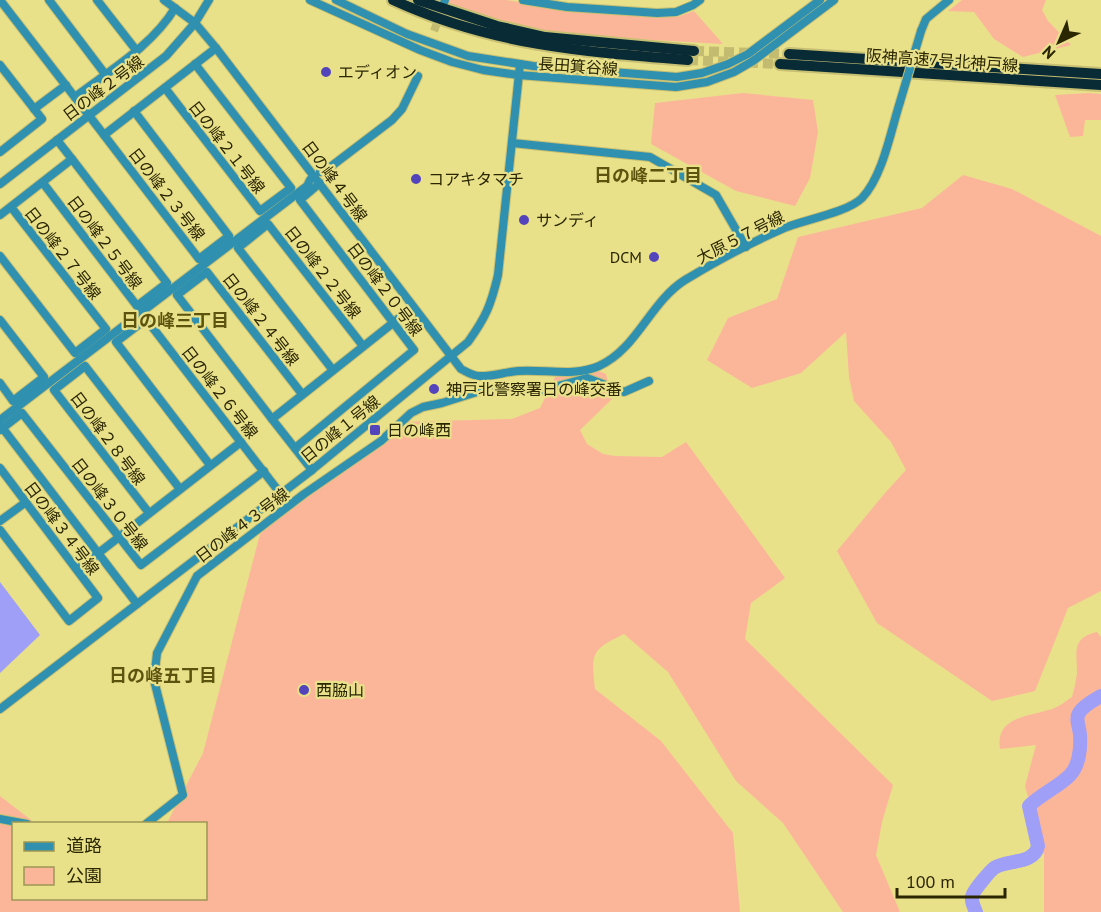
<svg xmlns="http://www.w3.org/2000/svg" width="1101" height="912" viewBox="0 0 1101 912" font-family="'PT Sans','Noto Sans JP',sans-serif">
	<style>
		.green { fill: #fbb69a }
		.water { fill: #9f9ff8 }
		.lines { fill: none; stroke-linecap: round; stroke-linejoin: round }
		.river { stroke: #9f9ff8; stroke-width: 14 }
		.minor-tunnel { stroke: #c3bb6f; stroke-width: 8; stroke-dasharray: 8 4; stroke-linecap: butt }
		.highway-tunnel { stroke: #c3bb6f; stroke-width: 10; stroke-dasharray: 10 5; stroke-linecap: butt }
		.minor-casing { stroke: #c7bf72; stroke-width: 10 }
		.highway-casing { stroke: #c7bf72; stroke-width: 14 }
		.minor { stroke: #2f91af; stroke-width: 8 }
		.highway { stroke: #082b36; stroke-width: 10 }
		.minor-bridge-casing { stroke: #c7bf72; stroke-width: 10; stroke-linecap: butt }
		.minor-bridge { stroke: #2f91af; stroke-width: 8 }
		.poi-dot { fill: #5344bb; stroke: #e9e08a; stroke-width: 2 }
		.labels { text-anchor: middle; stroke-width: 4.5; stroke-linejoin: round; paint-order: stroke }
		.street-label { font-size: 16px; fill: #2a2602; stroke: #e9e08a }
		.poi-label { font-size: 16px; fill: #2a2602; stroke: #e9e08a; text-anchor: start }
		.neighbourhood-label { font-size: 18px; font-weight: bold; fill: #5c540e; stroke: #e9e08a }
	</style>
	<rect width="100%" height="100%" fill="#e9e08a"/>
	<!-- green -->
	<g class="green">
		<polygon points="449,0 506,0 569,10 653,17 677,17 694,11 723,44 582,36 519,26 447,6"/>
		<polygon points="962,0 1046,0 1042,10 1048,21 1071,45 1023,57 994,39 974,12 948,11"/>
		<polygon points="743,93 813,100 818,132 810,178 795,206 736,191 651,144 655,103"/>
		<polygon points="1089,93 1101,94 1101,120 1085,120 1083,136 1070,137 1055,95"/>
		<polygon points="963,175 1012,189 1101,236 1101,591 1068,608 1035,691 992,701 877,623 837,551 885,493 906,470 891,442 854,401 849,377 846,332 801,373 752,388 707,360 728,318 777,299 798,237 922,208"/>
		<path d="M589,367L606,374L612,399L580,430L587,444L603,454L615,456L662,457L686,442L785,578L751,603L745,639L893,785L882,822L876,855L900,912H843L783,823L736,781L668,672L624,634C591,650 591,653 595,689L661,741L733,833L740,912H0V796L35,823L14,824V898H206V824L164,823L168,821L203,753L260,534L398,422L512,419L540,408L555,377Z"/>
		<path d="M1097,632L1101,637V912H1044V854L1025,786L1036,745L1000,749C995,716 1028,717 1052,709C1059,707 1066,701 1072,697C1074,690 1076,681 1077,673C1077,652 1071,638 1097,632Z"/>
	</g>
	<!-- water -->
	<polygon class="water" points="0,582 40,635 0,673"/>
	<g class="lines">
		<!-- river -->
		<path class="river" d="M976,912C974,907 970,900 973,894C975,889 990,871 994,868C1007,859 1034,865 1038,846L1029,806C1040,795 1061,785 1070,775C1079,766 1081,748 1080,735C1080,729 1075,719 1079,713C1083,706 1094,700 1101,696"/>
		<!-- minor-tunnel -->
		<polyline class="minor-tunnel" points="434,31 440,15"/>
		<!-- highway-tunnel -->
		<g class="highway-tunnel">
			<polyline points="694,51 789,54"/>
			<polyline points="688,60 780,64"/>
		</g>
		<defs>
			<g id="minor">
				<polyline points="0,0 104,135 216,48"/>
				<polyline points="49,0 105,74"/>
				<polyline points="97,0 136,50"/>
				<path d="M164,0L195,23L216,48L461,369C467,372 471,375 478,376C491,377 505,372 518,371C545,369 574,377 599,366C637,349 650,302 685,280C715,262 750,243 782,229C802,220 847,213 862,198C883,176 891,130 900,102"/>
				<polyline points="310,0 420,50 452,62 483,70 518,75 676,87 707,82 734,72 753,61 834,0"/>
				<polyline points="336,0 407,34 468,56 533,66 677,77 702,73 728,64 748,54 820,0"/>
				<polyline points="523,0 567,7 657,13 676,12 693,5 700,0"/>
				<polyline points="444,3 445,0"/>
				<polyline points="921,31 926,19 949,0"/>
				<polyline points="0,65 42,119 0,152"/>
				<polyline points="165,88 260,211 291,188 195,64"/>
				<path d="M75,97C109,71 152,46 175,8"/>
				<polyline points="34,109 66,85"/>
				<polyline points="104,135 199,259 229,236 134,111"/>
				<polyline points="512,143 650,157 716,195 746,247"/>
				<polyline points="320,172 325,171 392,120 402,109 418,76"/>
				<polyline points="43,183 137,306 167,283 72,159"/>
				<polyline points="0,184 166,56 195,23 209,0"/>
				<polyline points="0,215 72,159 57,140"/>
				<polyline points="0,256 75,353 106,329 11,207"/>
				<polyline points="0,320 44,377 13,401 0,383"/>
				<polyline points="332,369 238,248 268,224 363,346"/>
				<polyline points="272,419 177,295 207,272 302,394"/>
				<polyline points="0,420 307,186 310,180"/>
				<polyline points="1,426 137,604"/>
				<polyline points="0,430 22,413 141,565 264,471"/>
				<polyline points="295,448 414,350 300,200 320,183"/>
				<polyline points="210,465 116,342 146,319 280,493"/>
				<polyline points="0,468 98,598 69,621 0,530"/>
				<polyline points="312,470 272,419 413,307"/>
				<polyline points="149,513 54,390 85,366 180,489"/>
				<polyline points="0,521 26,502"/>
				<polyline points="78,569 241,442"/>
				<path d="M0,709L312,470L468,342C486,317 491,305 498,275L520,64"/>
				<polyline points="0,819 27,824"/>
				<polyline points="146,824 183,795 154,680 157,653 197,576 304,494 381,441 411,413 423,407 442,403 477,392 507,387 539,391 587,378 624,392 649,381"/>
			</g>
			<g id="highway">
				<path d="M393,0C491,45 583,52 688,60"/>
				<polyline points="418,0 497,26 545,37 694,51"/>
				<polyline points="789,54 1101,74"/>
				<polyline points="780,64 1101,85"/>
			</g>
		</defs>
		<!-- minor casing -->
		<use href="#minor" class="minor-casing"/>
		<!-- highway casing -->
		<use href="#highway" class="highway-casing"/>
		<!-- minor -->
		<use href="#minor" class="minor"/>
		<!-- highway -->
		<use href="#highway" class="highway"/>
		<defs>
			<polyline id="minor-bridge" points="900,102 921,31"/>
		</defs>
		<!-- minor-bridge casing -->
		<use href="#minor-bridge" class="minor-bridge-casing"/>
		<!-- minor-bridge -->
		<use href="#minor-bridge" class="minor-bridge"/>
	</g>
	<!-- markers -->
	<g class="poi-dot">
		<circle cx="326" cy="72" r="6"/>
		<circle cx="416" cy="179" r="6"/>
		<circle cx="524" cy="220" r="6"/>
		<circle cx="654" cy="257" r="6"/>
		<circle cx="434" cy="389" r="6"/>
		<rect x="369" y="424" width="12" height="12" rx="3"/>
		<circle cx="304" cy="690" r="6"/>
	</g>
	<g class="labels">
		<!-- street labels -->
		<g class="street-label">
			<text transform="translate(942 60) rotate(4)" y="6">阪神高速7号北神戸線</text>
			<text transform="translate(578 66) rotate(4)" y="6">長田箕谷線</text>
			<text transform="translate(103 88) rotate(-37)" y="6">日の峰２号線</text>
			<text transform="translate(227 147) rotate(52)" y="6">日の峰２１号線</text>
			<text transform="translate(335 181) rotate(53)" y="6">日の峰４号線</text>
			<text transform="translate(167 194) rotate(52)" y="6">日の峰２３号線</text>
			<text transform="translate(740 237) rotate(-27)" y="6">大原５７号線</text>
			<text transform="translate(105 242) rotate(53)" y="6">日の峰２５号線</text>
			<text transform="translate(63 253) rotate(52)" y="6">日の峰２７号線</text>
			<text transform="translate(323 272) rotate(52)" y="6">日の峰２２号線</text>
			<text transform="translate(385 289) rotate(53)" y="6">日の峰２０号線</text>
			<text transform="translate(261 319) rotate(52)" y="6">日の峰２４号線</text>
			<text transform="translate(220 392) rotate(52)" y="6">日の峰２６号線</text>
			<text transform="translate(340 429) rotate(-39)" y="6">日の峰１号線</text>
			<text transform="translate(108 438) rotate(53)" y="6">日の峰２８号線</text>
			<text transform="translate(110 504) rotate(52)" y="6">日の峰３０号線</text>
			<text transform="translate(242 525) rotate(-37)" y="6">日の峰４３号線</text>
			<text transform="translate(62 528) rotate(53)" y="6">日の峰３４号線</text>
		</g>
		<!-- poi labels -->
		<g class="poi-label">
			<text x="338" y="78">エディオン</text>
			<text x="428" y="185">コアキタマチ</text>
			<text x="536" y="226">サンディ</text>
			<text x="642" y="263" text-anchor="end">DCM</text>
			<text x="446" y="395">神戸北警察署日の峰交番</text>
			<text x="387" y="436">日の峰西</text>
			<text x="316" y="696">西脇山</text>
		</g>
		<!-- neighbourhood labels -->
		<g class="neighbourhood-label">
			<text x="648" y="182">日の峰二丁目</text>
			<text x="175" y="327">日の峰三丁目</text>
			<text x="163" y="682">日の峰五丁目</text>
		</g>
	</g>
	<!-- legend -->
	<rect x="12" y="822" width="195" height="78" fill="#e9e08a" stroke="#9d9654" stroke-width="1.5"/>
	<rect x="24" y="842" width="30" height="9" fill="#2f91af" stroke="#9d9654" stroke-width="1.5"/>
	<text x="66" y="852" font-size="18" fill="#2a2602">道路</text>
	<rect x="24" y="867" width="30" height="18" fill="#fbb69a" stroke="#9d9654" stroke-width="1.5"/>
	<text x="66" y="882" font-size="18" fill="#2a2602">公園</text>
	<!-- north arrow -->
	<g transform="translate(1059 42) rotate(224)" stroke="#e9e08a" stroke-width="4.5" paint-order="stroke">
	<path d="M0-4.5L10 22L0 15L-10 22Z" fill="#2a2602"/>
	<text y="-9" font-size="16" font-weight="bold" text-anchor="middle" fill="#2a2602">N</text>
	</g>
	<!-- scale -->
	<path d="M897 888v9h108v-9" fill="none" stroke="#2a2602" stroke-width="3"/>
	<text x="906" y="888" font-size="18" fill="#2a2602" stroke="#e9e08a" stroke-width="4.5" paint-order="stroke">100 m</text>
</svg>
